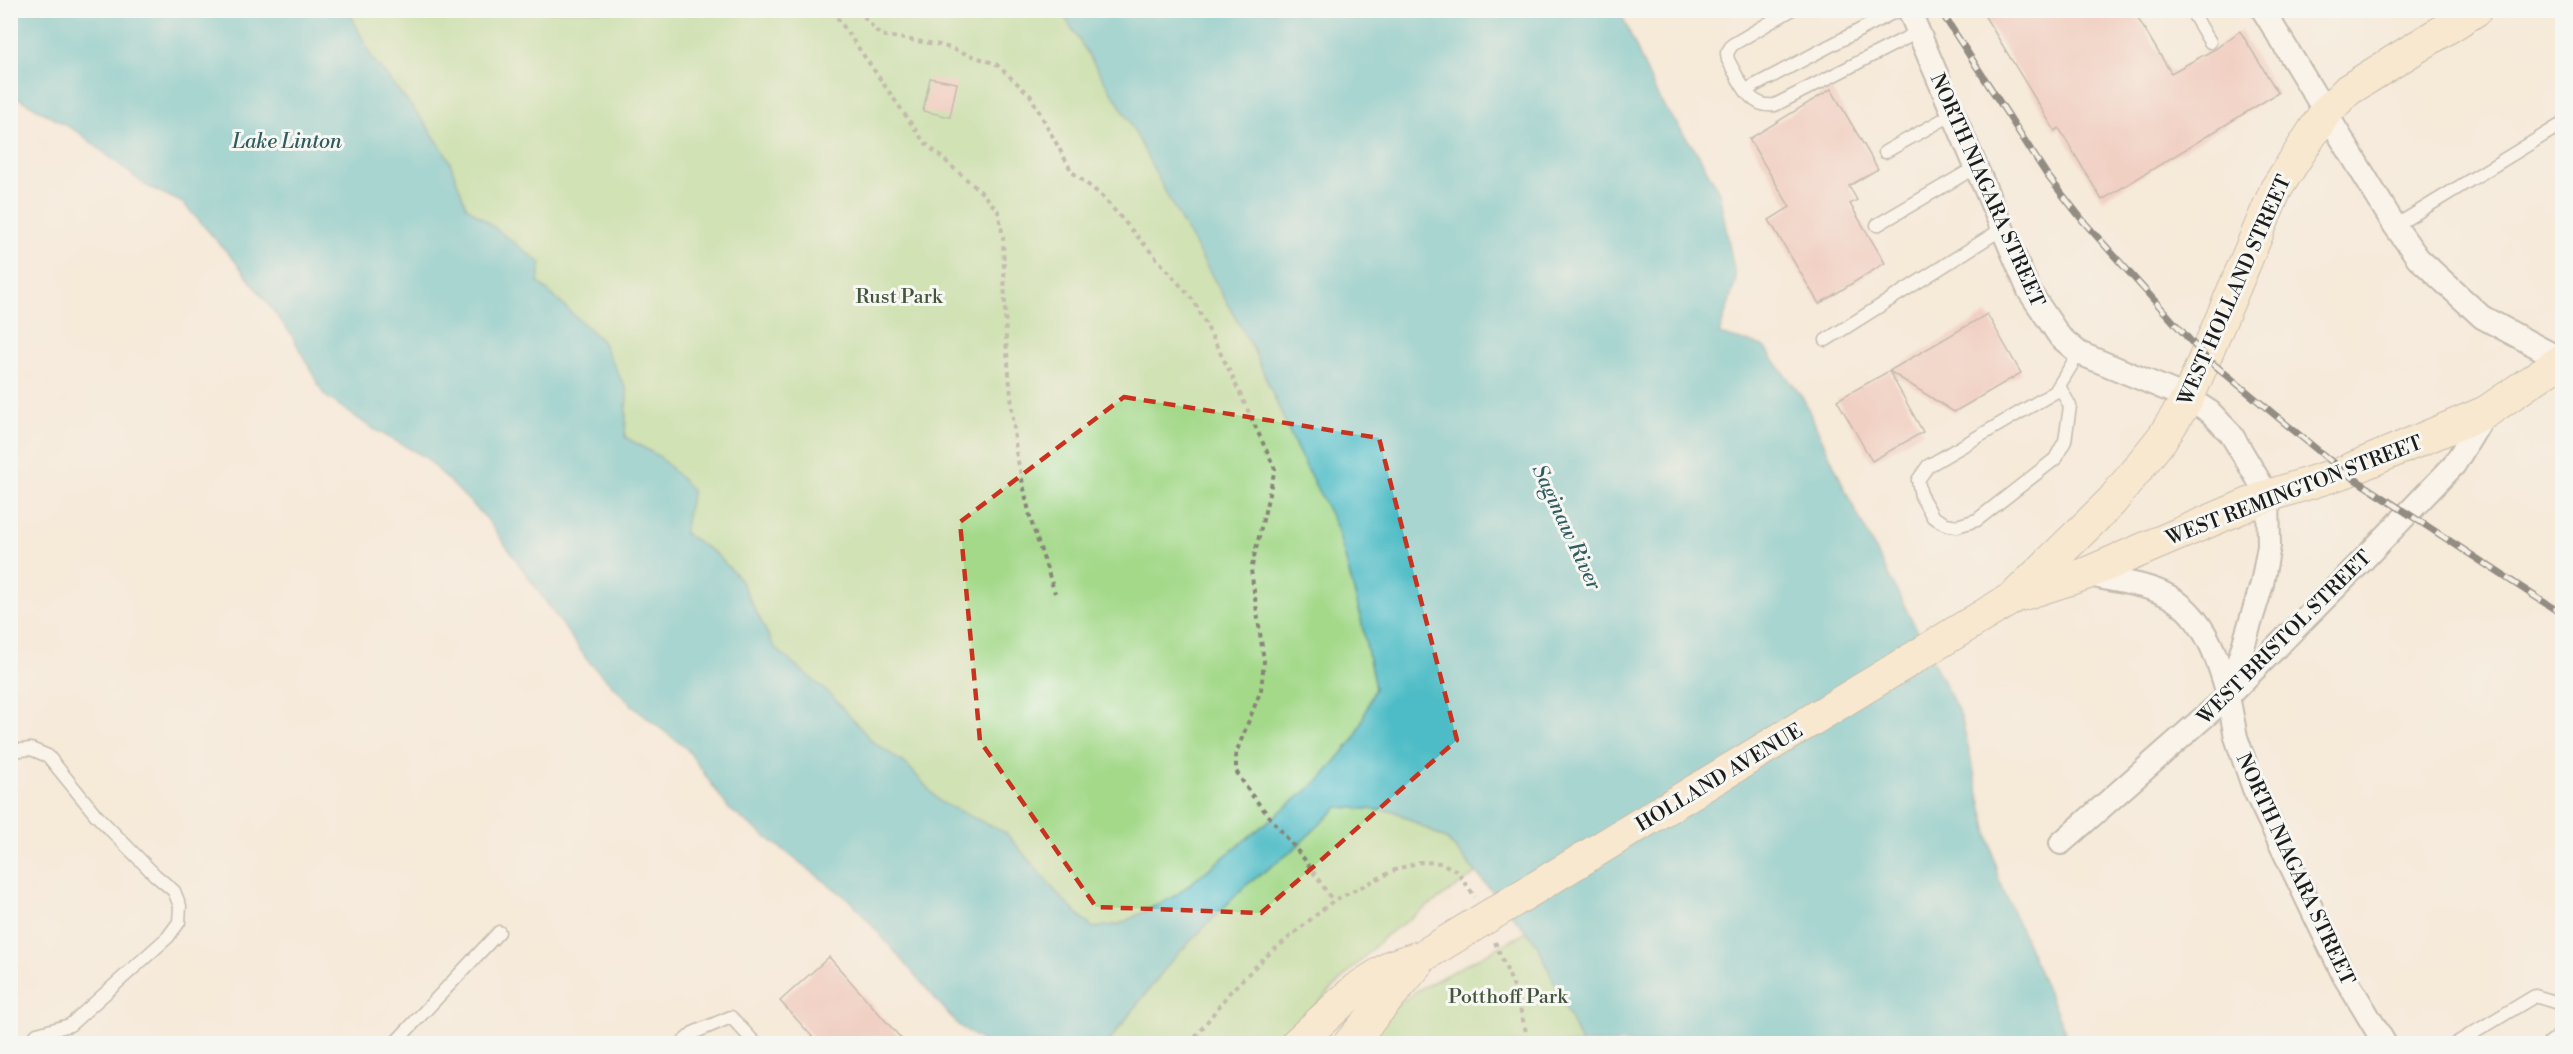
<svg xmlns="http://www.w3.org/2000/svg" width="2573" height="1054" viewBox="0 0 2573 1054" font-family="'Libre Bodoni',serif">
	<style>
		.green { fill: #a4d98a; stroke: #607a53; stroke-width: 1.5 }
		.water { fill: #4ebcc6; stroke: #356c71; stroke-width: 1.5 }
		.building { fill: #ecb2ab }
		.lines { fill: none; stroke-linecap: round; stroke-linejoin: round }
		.service-casing { stroke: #88837a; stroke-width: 15 }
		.minor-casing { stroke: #88837a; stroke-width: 26 }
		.secondary-casing { stroke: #88837a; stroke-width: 34 }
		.path { stroke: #88837a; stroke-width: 4; stroke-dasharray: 4.5 4.5; stroke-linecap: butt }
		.service { stroke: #fff; stroke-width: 12 }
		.minor { stroke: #fff; stroke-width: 22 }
		.secondary { stroke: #fae7c3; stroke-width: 32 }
		.rail-casing { stroke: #1c1c1c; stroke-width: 7 }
		.rail { stroke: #f6f6f2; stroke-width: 4.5; stroke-dasharray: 14; stroke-linecap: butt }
		.secondary-bridge-casing { stroke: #88837a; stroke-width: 34; stroke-linecap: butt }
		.secondary-bridge { stroke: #fae7c3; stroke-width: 32 }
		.marked { fill: none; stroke: #c8321e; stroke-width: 4.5; stroke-dasharray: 12 8; stroke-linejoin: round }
		.labels { text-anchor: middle; stroke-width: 6; stroke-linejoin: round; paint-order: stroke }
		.street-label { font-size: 20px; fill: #1c1c1c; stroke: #f6f6f2 }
		.park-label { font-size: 20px; fill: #45553d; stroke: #f6f6f2 }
		.water-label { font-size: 21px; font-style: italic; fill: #305c60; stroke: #f6f6f2 }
	</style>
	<rect width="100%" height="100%" fill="#f6f6f2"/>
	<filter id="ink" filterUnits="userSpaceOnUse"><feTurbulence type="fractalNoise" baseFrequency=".0167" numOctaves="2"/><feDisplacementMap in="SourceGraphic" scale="12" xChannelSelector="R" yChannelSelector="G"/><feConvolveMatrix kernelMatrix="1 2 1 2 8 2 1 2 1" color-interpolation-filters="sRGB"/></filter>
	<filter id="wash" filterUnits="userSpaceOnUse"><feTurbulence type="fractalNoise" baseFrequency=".008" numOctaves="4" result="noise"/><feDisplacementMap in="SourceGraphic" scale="24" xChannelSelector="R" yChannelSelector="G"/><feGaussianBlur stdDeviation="1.35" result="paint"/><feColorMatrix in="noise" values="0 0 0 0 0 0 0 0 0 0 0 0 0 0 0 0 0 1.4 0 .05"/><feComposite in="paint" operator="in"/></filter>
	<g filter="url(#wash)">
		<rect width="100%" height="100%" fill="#f5ead9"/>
		<!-- green -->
		<g class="green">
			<polygon points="349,11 1061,11 1126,115 1169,199 1254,351 1297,449 1338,528 1360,614 1375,688 1355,738 1321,779 1175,896 1120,924 1093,928 1064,901 1006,833 940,802 908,766 872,741 830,695 774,647 739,578 716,554 684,533 660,457 625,437 627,391 601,340 538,282 495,228 466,206 448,157 424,122 372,58"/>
			<polygon points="1338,807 1394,811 1447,840 1477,873 1386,935 1278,1043 1107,1044 1171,961 1245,886 1292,851"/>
			<polygon points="1527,932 1537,944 1581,1043 1361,1044 1391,1010 1416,991"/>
		</g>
		<!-- water -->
		<polygon class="water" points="10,11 349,11 372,58 424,122 448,157 466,206 541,263 538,282 601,340 627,391 625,437 660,457 692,490 684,533 716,554 739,578 774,647 831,695 872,741 908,766 940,802 1006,833 1064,901 1093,928 1120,924 1175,896 1321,779 1355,738 1375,688 1360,614 1337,528 1297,449 1254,351 1169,199 1126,115 1061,11 1620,11 1659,99 1698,154 1719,192 1736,280 1719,334 1763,346 1803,398 1850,500 1961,716 1998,877 2070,1043 1581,1043 1537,944 1448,840 1394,811 1338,807 1292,851 1245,886 1171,961 1107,1043 985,1043 958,1025 852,902 729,809 687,749 637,710 588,661 487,519 425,457 372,428 324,395 291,334 235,261 183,203 145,185 78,132 11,94"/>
		<g id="blocks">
			<!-- building -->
			<g class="building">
				<polygon points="1981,10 2133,10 2171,73 2215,49 2240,31 2278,93 2102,200 2059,128 2055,131"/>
				<polygon points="930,78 957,83 950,117 923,111"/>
				<polygon points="1831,89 1878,169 1849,186 1857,200 1850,204 1885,263 1819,304 1769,220 1790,207 1749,139"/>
				<polygon points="1987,314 2021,373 1954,412 1889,371"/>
				<polygon points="1889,371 1923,432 1872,461 1837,400"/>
				<polygon points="829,957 906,1044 819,1044 780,1001"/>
			</g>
		</g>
	</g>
	<g filter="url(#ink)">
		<use href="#blocks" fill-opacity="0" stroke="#88837a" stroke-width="1.5"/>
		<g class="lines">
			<defs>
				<g id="service">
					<path d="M1791,10L1732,45L1727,53L1728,60C1739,79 1749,109 1775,105L1918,32"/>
					<polyline points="2191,10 2210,42"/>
					<polyline points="1746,90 1898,10"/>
					<polyline points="1885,152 1953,114"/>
					<polyline points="1877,225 1976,167"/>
					<polyline points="2395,226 2562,124"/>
					<polyline points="1826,340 2002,229"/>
					<polyline points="2059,386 2070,406 2065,441 2055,459 1977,520 1957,526 1946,524 1933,517 1921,496 1918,480 1928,466 2055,392 2079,353"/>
					<polyline points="10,751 31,749 48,756 96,815 155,875 174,891 180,906 179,922 168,937 70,1025 37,1034 27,1044"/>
					<polyline points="394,1044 499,932"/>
					<polyline points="681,1044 693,1033 731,1017 756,1044"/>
					<polyline points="2455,1044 2535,996 2558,1003 2562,1011"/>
					<polyline points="2548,1044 2562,1033"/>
				</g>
				<g id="minor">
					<polyline points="1909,10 2029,291 2060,337 2079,353 2188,398 2210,412 2231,434 2268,496 2269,546 2262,584 2228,696 2236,737 2254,789 2344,976 2385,1044"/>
					<polyline points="2263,10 2395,226 2418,258 2482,317 2562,360"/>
					<path d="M2085,574C2112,581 2146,583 2170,597C2205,618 2218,658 2228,695"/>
					<polyline points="2061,843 2228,696 2362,561 2454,465 2486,412"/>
				</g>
				<g id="secondary">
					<polyline points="2020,595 2085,574 2268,496 2344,472 2486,412 2562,360"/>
					<polyline points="2014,597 2112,501 2163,437 2188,398 2276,189 2325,113 2348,90 2476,10"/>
					<polyline points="1296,1044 1356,989 1392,966 1423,956"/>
					<polyline points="1349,1044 1419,962"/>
				</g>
			</defs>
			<!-- service casing -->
			<use href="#service" class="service-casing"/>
			<!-- minor casing -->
			<use href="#minor" class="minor-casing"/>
			<!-- secondary casing -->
			<use href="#secondary" class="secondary-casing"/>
			<!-- path -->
			<g class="path">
				<polyline points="832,10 924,142 981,192 998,211 1003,237 1006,341 1016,452 1031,521 1055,593"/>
				<polyline points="858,10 880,35 941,45 996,64 1030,95 1072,172 1101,195 1194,301 1231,374 1275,469 1251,570 1264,661 1261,690 1236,753 1236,771 1250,793 1305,860 1333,901"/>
				<polyline points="1495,942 1516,992 1529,1044"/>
				<polyline points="1190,1044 1230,992 1263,959 1333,901 1397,869 1420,862 1441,863 1457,871 1475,897"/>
			</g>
			<!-- service -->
			<use href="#service" class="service"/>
			<!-- minor -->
			<use href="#minor" class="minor"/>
			<!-- secondary -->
			<use href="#secondary" class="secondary"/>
			<defs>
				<polyline id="rail" points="1940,10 2047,175 2084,222 2205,357 2344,472 2562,614"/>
			</defs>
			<!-- rail casing -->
			<use href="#rail" class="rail-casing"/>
			<!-- rail -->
			<use href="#rail" class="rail"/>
			<defs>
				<polyline id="secondary-bridge" points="1423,956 2014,597"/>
			</defs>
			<!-- secondary-bridge casing -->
			<use href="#secondary-bridge" class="secondary-bridge-casing"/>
			<!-- secondary-bridge -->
			<use href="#secondary-bridge" class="secondary-bridge"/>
		</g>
	</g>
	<!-- marked area -->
	<path d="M0 0H2573V1054H0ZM1124,397L1379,438L1457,740L1261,913L1096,907L980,741L960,522Z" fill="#f5ead9" fill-opacity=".55" fill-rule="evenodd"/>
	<path class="marked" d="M1124,397L1379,438L1457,740L1261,913L1096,907L980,741L960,522Z"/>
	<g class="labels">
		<!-- street labels -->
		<g class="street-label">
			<text transform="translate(1988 190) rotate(66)" y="7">NORTH NIAGARA STREET</text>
			<text transform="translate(2234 290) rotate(-66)" y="7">WEST HOLLAND STREET</text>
			<text transform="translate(2294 490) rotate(-21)" y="7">WEST REMINGTON STREET</text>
			<text transform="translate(2284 637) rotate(-45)" y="7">WEST BRISTOL STREET</text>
			<text transform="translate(1719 777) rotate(-31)" y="7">HOLLAND AVENUE</text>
			<text transform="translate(2296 869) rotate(65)" y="7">NORTH NIAGARA STREET</text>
		</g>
		<!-- park labels -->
		<g class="park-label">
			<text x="899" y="303">Rust Park</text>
			<text x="1508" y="1003">Potthoff Park</text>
		</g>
		<!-- water labels -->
		<g class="water-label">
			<text x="287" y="148">Lake Linton</text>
			<text transform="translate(1567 527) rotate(65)" y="7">Saginaw River</text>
		</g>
	</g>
	<!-- margin -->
	<rect width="2573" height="1054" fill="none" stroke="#f6f6f2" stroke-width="36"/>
</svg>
